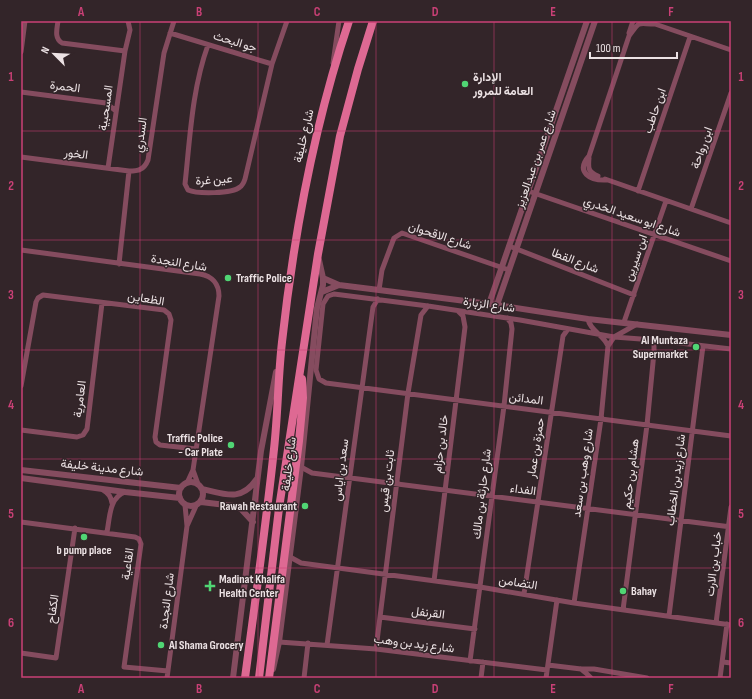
<svg xmlns="http://www.w3.org/2000/svg" width="752" height="699" font-family="'Sofia Sans Condensed',Vazirmatn,sans-serif">
  <rect width="100%" height="100%" fill="#332529"/>
  <g fill="none" stroke-linecap="round" stroke-linejoin="round">
    <!-- minor -->
    <path stroke="#854c5f" stroke-width="5" d="M58,21C57,29 54,38 62,43L125,51
      M170,33L272,64
      M629,33L633,21
      M208,45C192,89 190,138 185,184L188,190C197,194 232,194 240,187C243,185 244,182 245,179L272,64L287,21
      M21,52L25,21
      M333,63L339,21
      M21,92L106,103L116,111
      M21,157L129,171C138,171 144,170 148,160L164,53L174,21
      M589,158C588,168 588,172 598,176
      M108,168L125,51L130,30L128,21
      M605,179L731,223
      M607,180C590,181 575,172 589,156L629,36C641,20 636,24 655,24L731,50
      M528,191L731,261
      M638,191L690,37
      M691,209L731,93
      M509,246L634,295
      M21,250L200,274C212,276 219,284 219,296L193,470L187,483
      M119,264L129,171
      M379,290L382,270L394,238L402,233L509,270
      M588,319C590,331 603,334 608,346
      M624,322L666,201
      M731,349L654,340L614,337L520,320L428,306L334,294L328,296L323,304L316,370L319,379L326,383L731,436
      M21,386L36,302L38,298L43,295L164,310L169,314L171,320L155,437L156,442L160,445L196,449
      M21,430L77,437L83,435L87,429L102,303
      M301,467L312,473L731,527
      M193,470L198,484
      M103,490C109,493 111,497 112,503
      M185,505L187,526
      M21,522L135,537L139,539L141,544L124,667L168,671
      M107,532C110,517 109,498 125,492
      M290,557L301,563L480,587L574,603L731,625
      M434,581L465,327L463,316L458,311
      M524,594L563,336L568,329
      M574,603L601,419L608,346L614,337L637,324
      M623,610L647,425L654,352V340
      M669,616L703,346
      M380,617L475,629
      M716,623L731,507
      M279,642L376,649L547,670
      M327,645L373,307L378,299
      M376,649L408,393L421,315L428,306
      M21,653L56,658L75,528
      M470,661L504,406L512,329L511,323L507,318
      M723,662L731,663
      M548,665L581,669H594L647,678
      M581,669L586,673L591,678
      M167,678L187,526L196,506
      M304,678L308,643
      M481,678L483,662
      M546,678L557,600
      M720,678L727,624"/>
    <!-- tertiary -->
    <path stroke="#854c5f" stroke-width="6" d="M323,278L339,285L379,290L497,305L588,319L731,335
      M322,292L339,285
      M489,304L587,21
      M497,305L595,21
      M21,470L181,488
      M21,478L125,492L180,498
      M179 494a12 12 0 1 1 24 0a12 12 0 1 1-24 0Z
      M202,489C225,494 241,502 256,480
      M201,502L234,506L241,509L253,522
      M273,669L279,642L301,467L317,308L323,285V278L319,260
      M233,678L261,451L276,372"/>
    <!-- primary -->
    <path stroke="#de6993" stroke-width="8" d="M245,678C255,602 266,525 274,449C278,413 278,377 282,342C294,233 314,125 349,21
      M259,678L279,508L318,254L340,136L358,69L373,21
      M269,678L299,441L303,398L302,379"/>
  </g>
  <!-- grid -->
  <path fill="none" stroke="#ca4076" stroke-width="1" stroke-opacity="0.55" d="M140,21V678M258,21V678M376,21V678M494,21V678M612,21V678M21,131H731M21,240H731M21,350H731M21,459H731M21,568H731"/>
  <!-- markers -->
  <g fill="#50d674" stroke="#332529" stroke-width="1.5">
    <circle cx="465" cy="84" r="4"/>
    <circle cx="228" cy="278" r="4"/>
    <circle cx="696" cy="347" r="4"/>
    <circle cx="231" cy="445" r="4"/>
    <circle cx="305" cy="506" r="4"/>
    <circle cx="84" cy="537" r="4"/>
    <path d="M208 580h4v4h4v4h-4v4h-4v-4h-4v-4h4z"/>
    <circle cx="623" cy="591" r="4"/>
    <circle cx="161" cy="645" r="4"/>
  </g>
  <g text-anchor="middle" dominant-baseline="central" stroke-width="3" stroke-linejoin="round" paint-order="stroke">
    <!-- street labels -->
    <g font-size="12" fill="#ece2e4" stroke="#332529">
      <text transform="translate(235 42) rotate(17)">جو البحث</text>
      <text transform="translate(65 87) rotate(7)">الحمرة</text>
      <text transform="translate(106 108) rotate(-82)">المسحبية</text>
      <text transform="translate(655 111) rotate(-71)">ابن حاطب</text>
      <text transform="translate(141 135) rotate(-82)">السدري</text>
      <text transform="translate(304 136) rotate(-77)">شارع خليفة</text>
      <text transform="translate(702 148) rotate(-71)">ابن رواحة</text>
      <text transform="translate(76 154) rotate(7)">الخور</text>
      <text transform="translate(536 159) rotate(-71)">شارع عمر بن عبدالعزيز</text>
      <text transform="translate(214 180) rotate(-4)">عين غرة</text>
      <text transform="translate(632 217) rotate(19)">شارع ابو سعيد الخدري</text>
      <text transform="translate(440 236) rotate(18)">شارع الاقحوان</text>
      <text transform="translate(636 258) rotate(-71)">ابن سيرين</text>
      <text transform="translate(575 261) rotate(21)">شارع القطا</text>
      <text transform="translate(179 263) rotate(9)">شارع النجدة</text>
      <text transform="translate(146 299) rotate(9)">الظعاين</text>
      <text transform="translate(489 305) rotate(8)">شارع الزبارة</text>
      <text transform="translate(80 399) rotate(-83)">العامرية</text>
      <text transform="translate(526 399) rotate(7)">المدائن</text>
      <text transform="translate(441 444) rotate(-83)">خالد بن حزام</text>
      <text transform="translate(536 448) rotate(-81)">حمزة بن عمار</text>
      <text transform="translate(289 464) rotate(-83)">شارع خليفة</text>
      <text transform="translate(102 468) rotate(6)">شارع مدينة خليفة</text>
      <text transform="translate(341 470) rotate(-83)">سعد بن اياس</text>
      <text transform="translate(583 473) rotate(-82)">شارع وهب بن سعد</text>
      <text transform="translate(631 474) rotate(-83)">هشام بن حكيم</text>
      <text transform="translate(676 480) rotate(-83)">شارع زيد بن الخطاب</text>
      <text transform="translate(387 481) rotate(-83)">ثابت بن قيس</text>
      <text transform="translate(523 490) rotate(7)">الفداء</text>
      <text transform="translate(482 494) rotate(-83)">شارع حارثة بن مالك</text>
      <text transform="translate(128 564) rotate(-82)">القاعية</text>
      <text transform="translate(714 564) rotate(-83)">خباب بن الارت</text>
      <text transform="translate(518 583) rotate(9)">التضامن</text>
      <text transform="translate(167 601) rotate(-83)">شارع النجدة</text>
      <text transform="translate(53 609) rotate(-82)">الكفاح</text>
      <text transform="translate(428 613) rotate(7)">القرنفل</text>
      <text transform="translate(414 644) rotate(7)">شارع زيد بن وهب</text>
    </g>
    <!-- poi labels -->
    <g font-size="12" font-weight="bold" fill="#ece2e4" stroke="#332529" text-anchor="start">
      <text x="473" y="77">الإدارة<tspan x="473" dy="14">العامة للمرور</tspan></text>
      <text x="236" y="278">Traffic Police</text>
      <text x="688" y="340" text-anchor="end">Al Muntaza<tspan x="688" dy="14">Supermarket</tspan></text>
      <text x="223" y="438" text-anchor="end">Traffic Police<tspan x="223" dy="14">- Car Plate</tspan></text>
      <text x="297" y="506" text-anchor="end">Rawah Restaurant</text>
      <text x="84" y="550" text-anchor="middle">b pump place</text>
      <text x="219" y="579">Madinat Khalifa<tspan x="219" dy="14">Health Center</tspan></text>
      <text x="631" y="591">Bahay</text>
      <text x="169" y="645">Al Shama Grocery</text>
    </g>
  </g>
  <!-- border -->
  <rect width="752" height="699" fill="none" stroke="#332529" stroke-width="44"/>
  <!-- north arrow -->
  <g transform="translate(54 54) rotate(294)" stroke="#332529" stroke-width="3" paint-order="stroke">
  <path d="M0-3L7 15L0 10L-7 15Z" fill="#ece2e4"/>
  <text y="-6" font-size="11" font-weight="bold" text-anchor="middle" fill="#ece2e4">N</text>
  </g>
  <!-- scale -->
  <path d="M590 52v6h87v-6" fill="none" stroke="#ece2e4" stroke-width="2"/>
  <text x="596" y="52" font-size="12" fill="#ece2e4" stroke="#332529" stroke-width="3" paint-order="stroke">100 m</text>
  <rect x="22" y="22" width="708" height="655" fill="none" stroke="#ca4076" stroke-width="1.5"/>
  <g font-size="13" text-anchor="middle" font-weight="bold" fill="#ca4076">
    <text x="81" y="16">A</text>
    <text x="199" y="16">B</text>
    <text x="317" y="16">C</text>
    <text x="435" y="16">D</text>
    <text x="553" y="16">E</text>
    <text x="671" y="16">F</text>
    <text x="11" y="81">1</text>
    <text x="741" y="81">1</text>
    <text x="11" y="190">2</text>
    <text x="741" y="190">2</text>
    <text x="11" y="299">3</text>
    <text x="741" y="299">3</text>
    <text x="11" y="409">4</text>
    <text x="741" y="409">4</text>
    <text x="11" y="518">5</text>
    <text x="741" y="518">5</text>
    <text x="11" y="627">6</text>
    <text x="741" y="627">6</text>
    <text x="81" y="693">A</text>
    <text x="199" y="693">B</text>
    <text x="317" y="693">C</text>
    <text x="435" y="693">D</text>
    <text x="553" y="693">E</text>
    <text x="671" y="693">F</text>
  </g>
</svg>
